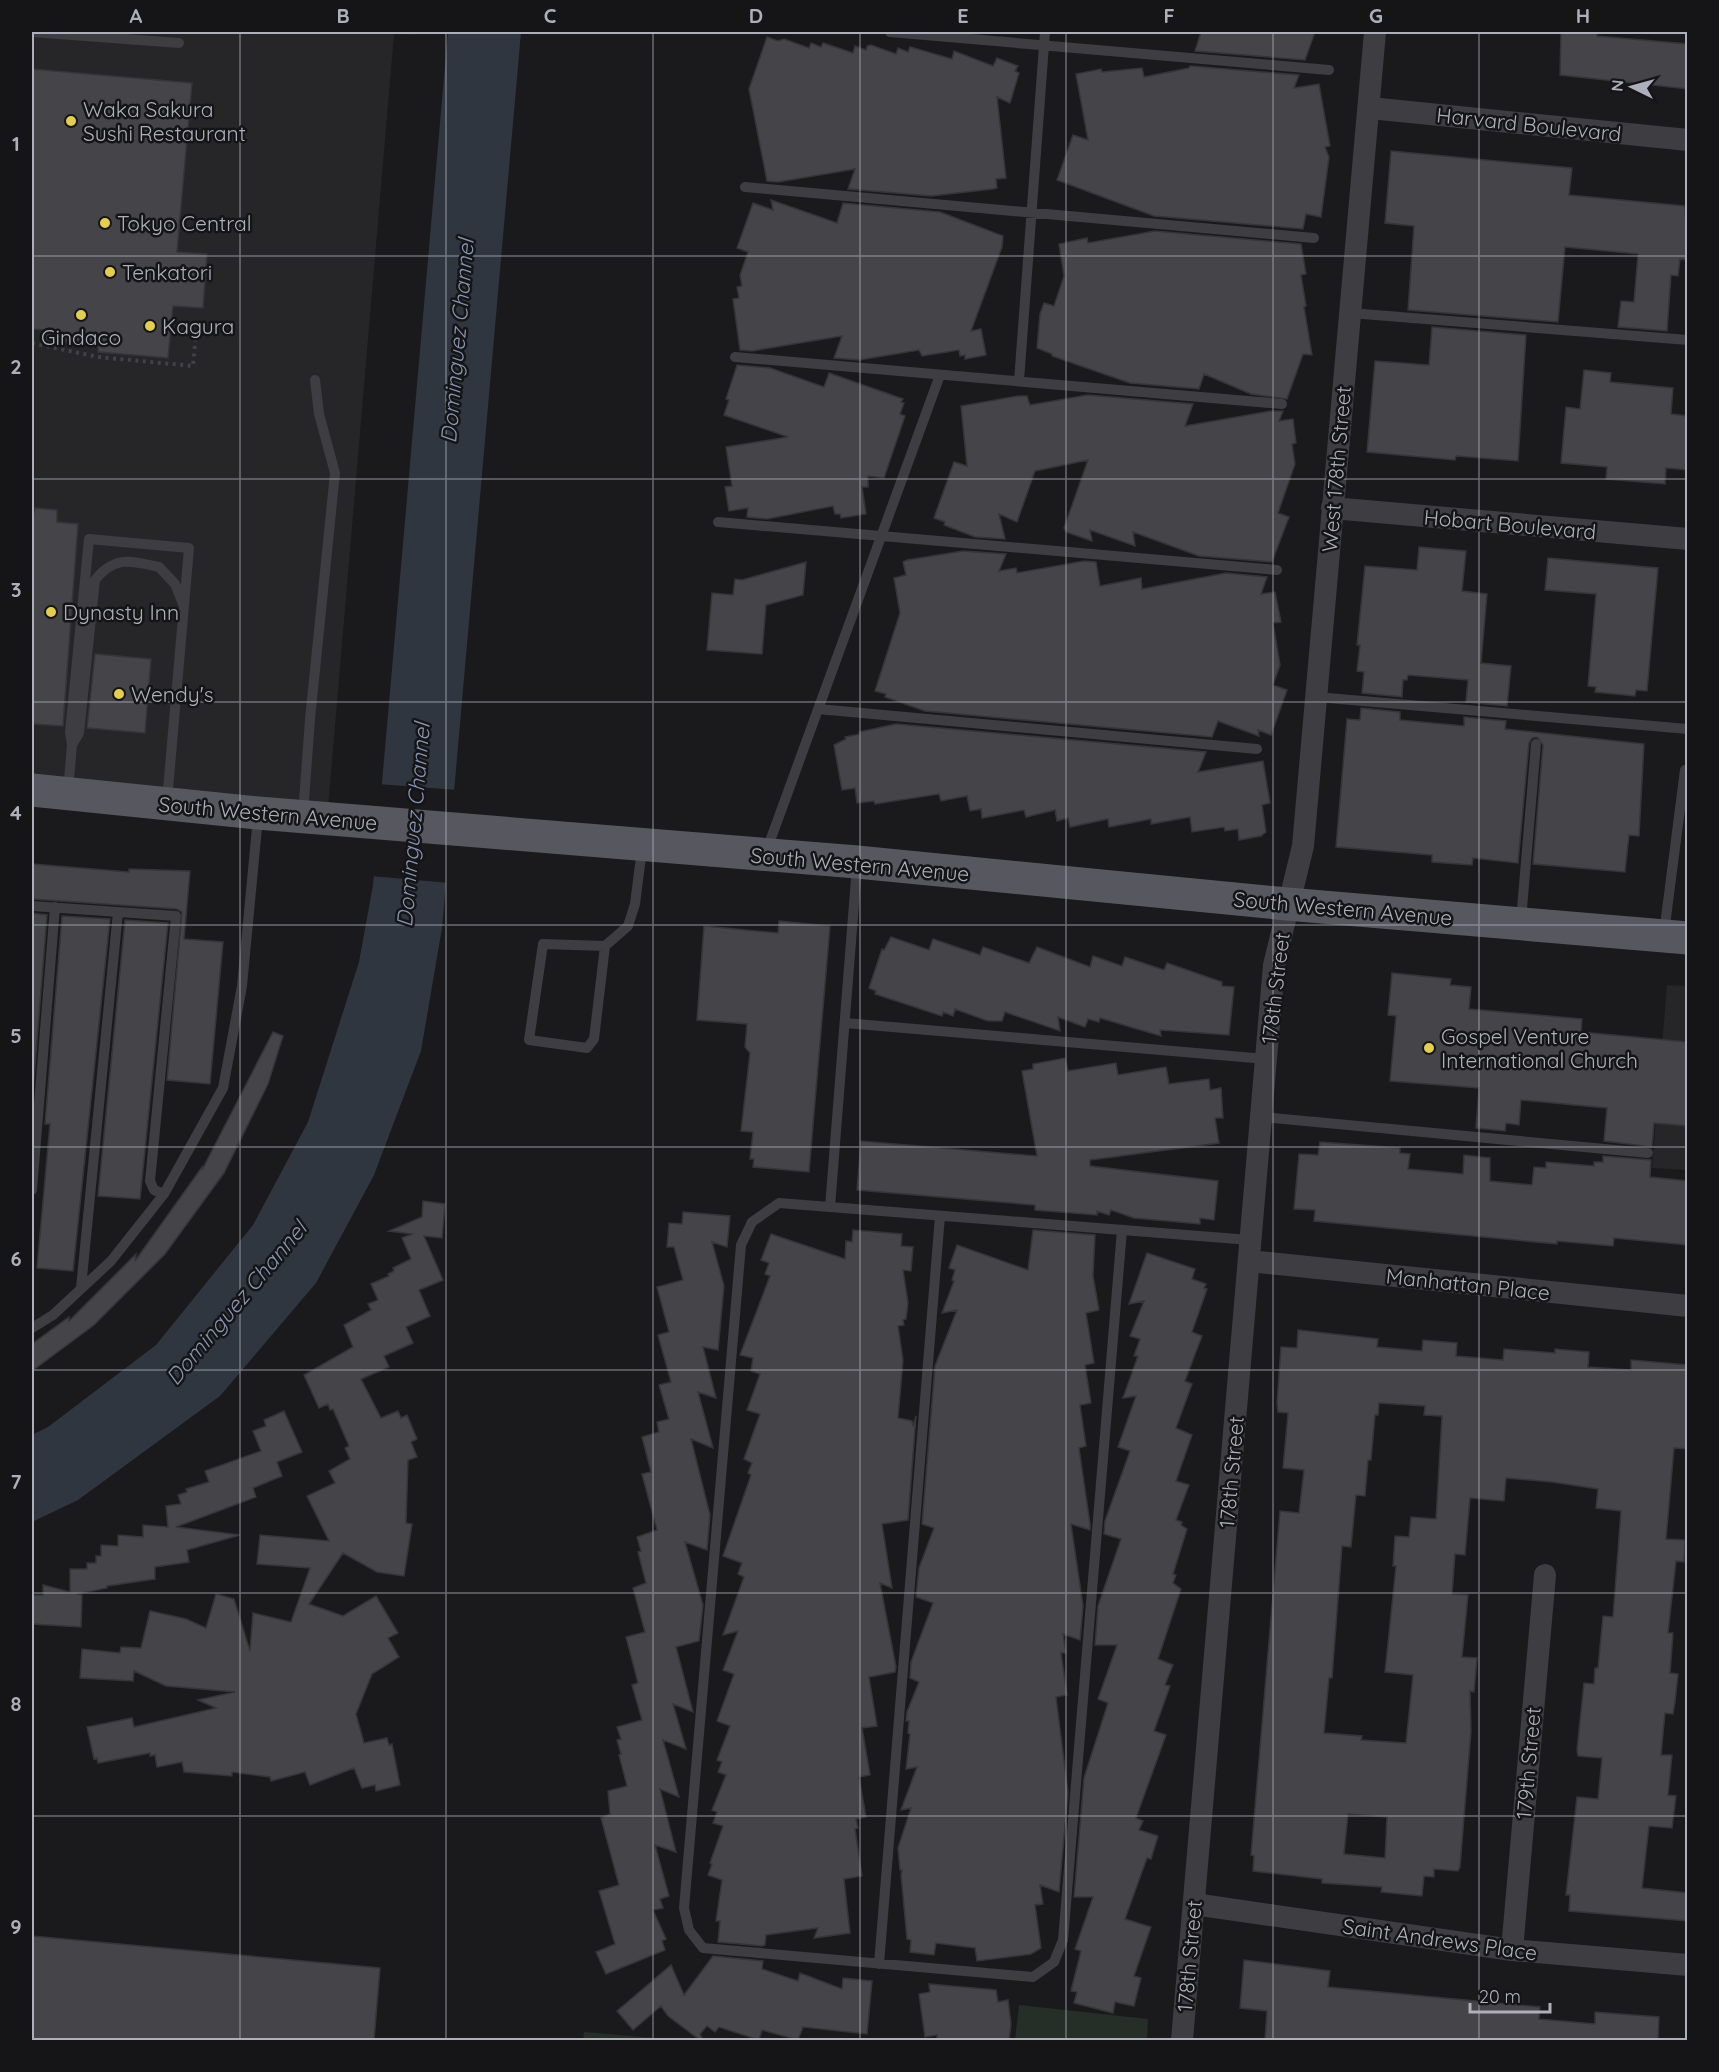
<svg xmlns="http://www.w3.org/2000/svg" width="1719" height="2072" font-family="Quicksand,sans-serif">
  <rect width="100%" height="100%" fill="#1a1a1c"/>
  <!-- built -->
  <path fill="#262629" d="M32,32H415V35L394,34L328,808L32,781Z
    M1667,985L1687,986V1170L1652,1168Z"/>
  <!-- green -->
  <path fill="#262e28" d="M1019,2005L1148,2019L1147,2040H1015Z
    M584,2032L679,2040H583Z"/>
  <!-- water -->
  <path fill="#30363f" d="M448,32H521L442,928L421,1051L374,1175L316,1283L220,1396L78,1500L32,1522V1435L48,1427L156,1345L253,1225L308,1122L359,962L373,885Z"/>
  <!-- pier -->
  <path fill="#1a1a1c" d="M378,784L457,790L449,883L371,876Z"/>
  <!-- building -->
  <path fill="#444449" stroke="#353437" stroke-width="1.5" fill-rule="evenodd" d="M1201,32H1315L1305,60L1195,51Z
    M1561,32H1597V36L1688,44V89L1560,75Z
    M767,37L778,41L784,39L809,48L811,43L821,47L823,43L853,53L855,46L866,50L867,46L871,45L896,54L898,48L908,52L910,47L952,59L954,51L993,66L997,58L1018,66L1015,71L1019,73L1010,103L997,97L1006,178L996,179L997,188L993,189L931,196L848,189L855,169L778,182L767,181L749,89Z
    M1190,66L1299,75L1294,88L1319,84L1330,146L1325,147L1329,157L1321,217L1306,214L1303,229L1154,216L1057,180L1073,135L1088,140L1076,74L1101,69L1102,72L1142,68L1144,77L1189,68Z
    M32,69L192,83L177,252L207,254L203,308L173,306L168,358L98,352V346L42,341L43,330L33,329Z
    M1391,151L1572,168L1569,195L1685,206L1688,260L1680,259L1678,276L1671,275L1667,331L1618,327L1621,301L1634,302L1638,254L1565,247L1558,322L1408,310L1414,226L1385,223Z
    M771,200L837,223L843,203L940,212L1003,236L1002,247L971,331L981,329L986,355L965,359V355L960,356L959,350L922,356L919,350L859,360L834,358L842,336L752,351L740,350L733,299L739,298L737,287L742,286L740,275L748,252L737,248L753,203L773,210Z
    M1155,231L1301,244L1306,274L1301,275L1306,306L1304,307L1312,355L1303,354L1287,399L1251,394L1204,374L1199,389L1130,383L1052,356V354L1037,348L1040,314L1044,303L1054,306L1064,276L1059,244L1087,238L1088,243Z
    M1432,327L1526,335L1518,461L1456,456L1455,460L1367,452L1375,361L1429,365Z
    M737,365L770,368L824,387L829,373L903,399L901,402L904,403L900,414L905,416L884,478L868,476V487H862L866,514L841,518L840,514H835L833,506L767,519L747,517L748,508L729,511L725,487L732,486L726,447L788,437L724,415L729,400L726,399Z
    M1584,370L1611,373L1610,382L1673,388L1671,414L1688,416V470L1666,468L1665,484L1606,479L1607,467L1561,463L1566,407L1580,409Z
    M1088,395L1193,404L1185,426L1271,411H1283L1279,421L1293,419L1296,443L1292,444L1295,464L1278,513L1289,517L1272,562L1199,556L1133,532L1135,546L1090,530L1092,541L1066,532L1064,528L1088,460L1035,471L1017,522L999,514L1005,539L975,537L944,525L945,522L934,518L954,462L967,466L961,406L1018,396H1027L1030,405Z
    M35,508L57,510V522L78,524L63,726L32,724V519Z
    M1419,547L1466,551L1462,591L1487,594L1481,663L1511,666L1507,706L1466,702L1468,680L1408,675L1407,680H1403L1402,697L1362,693L1364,672L1357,671L1360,645H1357L1365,566L1417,570Z
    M963,551L1006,554L999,571L1016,568L1017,573L1084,561L1096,562L1100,586L1141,578L1142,589L1226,573L1267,577L1261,594L1275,592L1281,622L1273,623L1280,665L1273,685L1287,690L1271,735L1258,730L1259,736L1218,721L1212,737L925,711L885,697L886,694L875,691L900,613L894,578L906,575L903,562L907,560Z
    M1548,558L1658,568L1647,691L1636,690L1635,696L1595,692L1596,687L1588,686L1596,594L1545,590Z
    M806,562L803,595L766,605L762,654L707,650L712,593L733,595L735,579L742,580Z
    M95,654L151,659L145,733L87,728Z
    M1361,708L1400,712V720L1464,726V717L1506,721L1505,729L1644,744L1639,836L1629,835L1625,872L1533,864L1543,745L1537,737L1532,738L1529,743L1518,863L1473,858L1472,865L1432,862V855L1336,847L1347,719L1360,720Z
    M896,724L1206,752L1198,772L1263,761L1270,803L1262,805L1266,832L1261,836L1239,840L1238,829L1225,831L1224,827L1192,832L1190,817L1151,824V819L1109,827L1108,819L1070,827L1068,818L1057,821L1055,810L1026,817L1024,810L982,818L981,809L970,811L967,796L941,801L939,794L875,804L874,801L857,803L855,788L842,790L834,745L846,739L845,737L860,734L859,732Z
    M32,864L129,872V869L190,871L184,939L223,942L210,1084L167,1080L182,912L177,909L32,899Z
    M32,913L47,915L32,1104Z
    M62,916L110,919L73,1271L37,1268L50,1124H45Z
    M125,920L168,923L140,1199L98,1196Z
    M779,921L830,926L809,1172L753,1167L754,1159H750L753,1132L741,1131L750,1053L745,1047L747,1024L697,1020L704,926L778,933Z
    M891,937L929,950L933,939L980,955L983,947L1029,963L1037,947L1090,967L1093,956L1122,966L1125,957L1164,970L1167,963L1222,982V986L1234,987L1229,1035L1160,1030L1161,1036L1100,1018L1099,1022L1088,1019L1085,1027L1058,1017L1060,1031L1005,1012L1002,1021H988L955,1009L953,1016L943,1012L942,1016L875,994L876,991L869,988L882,949L884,950Z
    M1392,973L1451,979L1450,985L1471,987L1469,1009L1582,1019L1581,1032L1688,1042V1126L1654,1123L1652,1147L1604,1141L1607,1108L1521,1100L1519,1125L1506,1123L1505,1131L1476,1128L1479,1088L1390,1081L1396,1016L1388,1015Z
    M273,1032L283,1036L268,1084L224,1173L165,1254L94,1325L32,1371V1344L69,1317V1321L136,1254L135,1261L202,1167V1170Z
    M1065,1058L1068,1071L1116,1063L1118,1075L1166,1067L1169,1084L1209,1079L1210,1090L1221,1088L1223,1118H1215L1219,1143L1090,1160V1166L1218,1181L1214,1220L1200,1218V1224L1134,1218L1111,1210L1109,1215L1097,1211V1215L1035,1210V1205L857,1190L861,1141L1037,1156L1022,1071L1033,1069V1064Z
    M1320,1142L1400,1148V1153L1410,1154L1408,1169L1463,1174L1464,1155L1490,1158V1181L1532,1185L1534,1167L1546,1168V1162L1594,1166V1162H1603V1156L1651,1160L1650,1177L1688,1181V1245L1614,1238L1613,1246L1557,1241V1244L1314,1221L1315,1210L1294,1209L1299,1154L1318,1155Z
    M423,1201L445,1204L442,1238L424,1236L443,1280L419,1290L430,1316L406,1327L413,1343L384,1356L389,1367L361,1379L381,1418L398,1411L401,1418L407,1415L417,1439L411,1442L417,1457L408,1460L406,1523L412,1524L404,1576L377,1572L343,1553L309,1604L343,1616L376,1596L398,1633L388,1638L399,1657L372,1674L356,1714L364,1743L387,1738L389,1745L392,1744L400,1785L376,1791L375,1785L362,1788L354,1768L310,1785L305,1772L271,1781L270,1777L232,1772V1776L184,1772L182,1762L157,1767L155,1755L150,1756V1753L98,1763L97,1758L94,1759L87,1727L132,1718L134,1727L216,1708L198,1700L235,1692L166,1686L134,1671L133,1681L80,1678L82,1649L120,1653L121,1647L141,1648L150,1611L186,1619L206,1628L216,1594L234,1599L250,1651L253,1613L291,1622L310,1568L257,1564L260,1535L329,1541L307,1496L335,1483L329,1471L350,1459L345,1448L349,1446L333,1409L330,1410L328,1404L319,1408L304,1375L353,1347L344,1325L371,1310L368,1304L378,1300L371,1284L389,1276L388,1274L394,1271L393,1268L411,1259L402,1238L412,1234L389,1231L422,1217Z
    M683,1212L730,1216L727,1247L712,1242L724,1286L718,1350L703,1347L716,1398L698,1392L713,1448L691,1439L710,1515L707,1550L685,1542L703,1605L699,1641L676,1647L693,1712L673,1704L686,1749L663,1740L679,1797L660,1789L676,1852L655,1845L669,1896L660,1899L663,1908L653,1910L666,1939L662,1941L665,1950L606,1974L596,1952L615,1944L599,1891L619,1885L601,1818L610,1814L608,1791L627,1786L619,1755L621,1754L617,1740L621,1739L617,1727L642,1720L632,1685L638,1683L626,1637L645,1632L633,1588L646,1583L638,1552L641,1551L637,1537L657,1530L642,1474L651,1472L642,1437L659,1432L657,1422L669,1419L659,1385L671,1382L658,1335L669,1332L657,1287L683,1280L674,1247H667L669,1223L682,1224Z
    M853,1230L902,1234L901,1246L913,1247L911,1271L903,1270L908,1303L906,1319L903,1320L904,1325L898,1326L903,1360L898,1418L912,1421L913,1426L916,1416L908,1520L882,1524L892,1588L880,1583L896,1667L895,1672L869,1677L877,1726L862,1728L870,1775L859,1777L866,1817L856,1819L858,1828L855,1829L862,1876L844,1879L850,1933L814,1938L818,1928L766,1935L765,1945L762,1946L718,1942L720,1921H716L722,1880L708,1875L712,1864L710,1863L723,1826L713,1823L717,1812L712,1810L726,1775L718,1772L722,1762L717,1760L730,1726L717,1721L734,1674L723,1670L738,1631L723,1635L744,1577L738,1574L742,1563L723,1556L751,1475L748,1473L752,1463L744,1459L760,1414L747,1410L760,1374L751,1371L753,1358L740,1355L770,1276L765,1274L769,1263L761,1260L771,1234L845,1259L846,1241L852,1242Z
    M1033,1230L1095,1235L1093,1276L1099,1310L1086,1313L1094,1363L1085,1365L1091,1403L1080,1405L1086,1446L1079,1448L1090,1524V1530L1071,1524L1083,1606L1080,1640L1063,1634L1066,1653H1061L1067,1695L1056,1697L1068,1793L1059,1892L1040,1885L1043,1904L1035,1905L1041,1948L1031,1954L977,1961L975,1948L936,1943L934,1955L910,1952L911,1940L907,1939L901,1875L902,1870H900L898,1848L911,1808L901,1810L917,1767L906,1769L910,1734L908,1733L909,1721H906L907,1712L919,1682L910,1678L911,1662L933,1603L916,1597L919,1568L934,1528L922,1524L935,1366L957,1310L942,1313L954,1281L952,1280L955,1270L949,1268L957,1245L1028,1270Z
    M1147,1253L1195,1269L1192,1279L1206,1284L1204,1288L1207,1289L1192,1332L1202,1336L1185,1381L1192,1384L1176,1428L1192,1435L1176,1481L1189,1485L1176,1520L1182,1522L1181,1525L1187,1529L1173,1574L1176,1575L1173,1583L1181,1589L1158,1659L1173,1665L1165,1685L1170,1686L1154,1731L1166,1735L1136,1818L1143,1821L1139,1830L1158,1836L1151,1859L1147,1858L1125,1919L1151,1927L1134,1976L1141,1978L1134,2006L1115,2002L1113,2013L1074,2003L1077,1992L1071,1991L1081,1951L1075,1949L1093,1897H1074L1084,1778L1108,1703L1098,1699L1117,1645H1095L1098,1606L1121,1539L1104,1534L1105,1521L1130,1451L1118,1447L1136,1396L1123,1398L1138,1356H1134L1140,1339L1130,1336L1144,1301L1129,1304Z
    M1298,1330L1378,1339L1377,1347L1422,1351L1423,1340L1457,1343L1456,1356L1503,1360L1504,1349L1555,1353V1349L1589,1352L1588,1367L1631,1370V1360L1688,1365V1449L1674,1448L1666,1539L1685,1540L1684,1562L1676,1561L1668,1633H1673L1670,1673L1678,1674L1675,1702L1673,1714L1665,1713L1661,1755H1672L1668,1795L1676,1796L1672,1828L1649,1826L1642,1888L1688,1893V1921L1569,1911L1570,1895H1566L1577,1797L1598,1799L1602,1758L1578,1756L1577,1750L1584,1683L1594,1684L1595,1668H1598L1603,1616L1613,1617L1621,1511L1596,1508L1598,1489L1552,1482L1506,1478L1504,1501L1470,1498L1465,1555L1455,1554L1452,1594L1468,1595L1462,1657L1477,1658L1474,1692L1470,1691L1471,1731L1460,1867L1458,1871L1434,1869V1877L1424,1876L1422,1896L1381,1892L1382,1887L1322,1883V1879L1253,1871L1254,1856L1251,1855L1280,1511L1299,1513L1304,1470L1283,1468L1288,1413L1278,1412L1277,1403L1281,1347L1297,1348ZM1379,1403L1425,1406L1424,1415L1442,1416L1436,1519L1411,1517L1409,1537L1395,1536L1393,1566H1396L1385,1672L1413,1675L1406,1743L1361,1740L1362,1736L1324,1733L1329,1678H1332L1342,1546L1351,1547L1356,1495L1365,1496L1368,1460H1371L1375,1415H1378ZM1348,1814L1387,1817L1385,1858L1344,1854Z
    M284,1411L302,1452L277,1462L282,1476L253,1488L256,1497L176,1527L240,1535L187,1550L189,1562L155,1567V1579L107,1586V1588L77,1594L82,1595L81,1627L32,1624L33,1595H43V1585L70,1592V1569H87V1563H96V1556H101V1545L118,1546V1535L143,1537V1525L168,1527L166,1506L181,1504L178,1495L187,1492L186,1489L209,1482L205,1471L261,1451L253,1431L266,1426L264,1420Z
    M32,1936L380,1968L374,2040H32Z
    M713,1956L763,1961L762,1969L798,1981L800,1973L842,1989L843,1978L872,1981L867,2034L803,2027L798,2040L762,2030L759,2040L719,2027L715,2032L707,2026L700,2034L703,2040H700L668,2016L661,2006L633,2030L617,2011L671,1965L684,1995Z
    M1244,1960L1330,1971L1328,1987L1540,2007L1539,2019L1595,2024V2012L1659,2017L1658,2040H1265L1267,2011L1240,2008Z
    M929,1984L996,1990L998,2002L1008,2000L1011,2024L1009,2040H937V2035L925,2037L919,1994L930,1992Z"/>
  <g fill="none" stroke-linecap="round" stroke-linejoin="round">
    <!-- path -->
    <path stroke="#414247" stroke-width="4" stroke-dasharray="3 4.5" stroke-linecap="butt" d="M32,343L98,357L193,366L196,333L170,331"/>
    <!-- lane -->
    <path stroke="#3d3d42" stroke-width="10" d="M32,32L179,43
      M890,32L1329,70
      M745,187L1314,238
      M1350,313L1688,340
      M735,357L1282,404
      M1019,381L1045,32
      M718,522L1277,570
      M1316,697L1688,729
      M818,709L1257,749
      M72,745L79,733L95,580C115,555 131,561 159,567L175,584L183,604
      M68,791L72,745L70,732L89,539L189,548L167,801
      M303,814L310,719L335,473L319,414L315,380
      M766,852L940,375
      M32,906L176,916L150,1181L154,1190L164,1194
      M1521,920L1536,744
      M1664,933L1685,770
      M605,946L594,1039L587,1048L529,1040L543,944L605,946L628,926L635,904L642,849
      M845,1023L1266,1059
      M1262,1117L1648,1153
      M32,1190L55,907
      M830,1207L857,866
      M1122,1230L1063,1940L1054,1962L1033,1977L703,1948L689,1930L684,1908L741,1245L752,1222L779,1203L1250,1240
      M81,1288L118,912
      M32,1328L53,1315L111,1261L164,1194L223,1088L242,986L258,817
      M879,1964L940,1216"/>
    <!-- street -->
    <path stroke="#3d3d42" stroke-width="22" d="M1370,108L1688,140
      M1332,508L1688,539
      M1249,1261L1688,1306
      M1194,1904L1512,1950L1688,1965
      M1512,1950L1545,1575
      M1182,2040L1274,965L1303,846L1375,32"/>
    <!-- primary -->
    <path stroke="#57575f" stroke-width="33" d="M32,790L258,813L857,862L1287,904L1688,938"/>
  </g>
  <!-- grid -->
  <path fill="none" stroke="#adafba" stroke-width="1.5" stroke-opacity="0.55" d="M240,32V2040M446,32V2040M653,32V2040M860,32V2040M1066,32V2040M1273,32V2040M1479,32V2040M32,256H1688M32,479H1688M32,702H1688M32,925H1688M32,1147H1688M32,1370H1688M32,1593H1688M32,1816H1688"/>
  <!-- markers -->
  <g fill="#e4cf4a" stroke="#151517" stroke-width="2">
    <circle cx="71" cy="121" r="6"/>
    <circle cx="105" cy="223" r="6"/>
    <circle cx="110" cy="272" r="6"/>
    <circle cx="81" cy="315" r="6"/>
    <circle cx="150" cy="326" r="6"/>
    <circle cx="51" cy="612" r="6"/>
    <circle cx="119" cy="694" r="6"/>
    <circle cx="1429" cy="1048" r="6"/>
  </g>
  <g text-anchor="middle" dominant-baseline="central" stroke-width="5" stroke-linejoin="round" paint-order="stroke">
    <!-- poi labels -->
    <g font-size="21" fill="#adafba" stroke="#151517" text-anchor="start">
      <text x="83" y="109">Waka Sakura<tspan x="83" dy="24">Sushi Restaurant</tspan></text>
      <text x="117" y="223">Tokyo Central</text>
      <text x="122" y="272">Tenkatori</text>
      <text x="162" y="326">Kagura</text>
      <text x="81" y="337" text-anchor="middle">Gindaco</text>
      <text x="63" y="612">Dynasty Inn</text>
      <text x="131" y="694">Wendy's</text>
      <text x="1441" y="1036">Gospel Venture<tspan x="1441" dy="24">International Church</tspan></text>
    </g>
    <!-- street labels -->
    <g font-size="21" fill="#adafba" stroke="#151517">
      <text transform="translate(1529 124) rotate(6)">Harvard Boulevard</text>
      <text transform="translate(1336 469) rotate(-85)">West 178th Street</text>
      <text transform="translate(1510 524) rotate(5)">Hobart Boulevard</text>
      <text transform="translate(268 813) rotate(5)">South Western Avenue</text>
      <text transform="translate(860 864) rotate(5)">South Western Avenue</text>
      <text transform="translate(1343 908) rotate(5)">South Western Avenue</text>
      <text transform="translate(1275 988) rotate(-83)">178th Street</text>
      <text transform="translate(1468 1284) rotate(6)">Manhattan Place</text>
      <text transform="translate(1231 1472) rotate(-85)">178th Street</text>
      <text transform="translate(1528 1763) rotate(-85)">179th Street</text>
      <text transform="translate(1440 1939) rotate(8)">Saint Andrews Place</text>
      <text transform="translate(1189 1956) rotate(-85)">178th Street</text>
    </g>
    <!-- water labels -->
    <g font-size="22" font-style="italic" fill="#8895b2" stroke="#151517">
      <text transform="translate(457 341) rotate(-85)">Dominguez Channel</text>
      <text transform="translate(413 825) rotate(-85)">Dominguez Channel</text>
      <text transform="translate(236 1303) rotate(-50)">Dominguez Channel</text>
    </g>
  </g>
  <!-- border -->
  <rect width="1719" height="2072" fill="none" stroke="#151517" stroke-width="66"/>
  <!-- north arrow -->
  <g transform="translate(1632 87) rotate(275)" stroke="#151517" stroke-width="4.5" paint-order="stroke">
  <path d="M0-4.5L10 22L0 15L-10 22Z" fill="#adafba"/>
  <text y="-9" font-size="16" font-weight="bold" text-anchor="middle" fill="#adafba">N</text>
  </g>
  <!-- scale -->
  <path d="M1470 2003v9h80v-9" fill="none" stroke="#adafba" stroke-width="3"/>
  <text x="1479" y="2003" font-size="18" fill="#adafba" stroke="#151517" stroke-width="4.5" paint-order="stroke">20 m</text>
  <rect x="33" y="33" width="1653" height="2006" fill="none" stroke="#adafba" stroke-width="2"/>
  <g font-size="20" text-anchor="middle" font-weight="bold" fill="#adafba">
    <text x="136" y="23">A</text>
    <text x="343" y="23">B</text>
    <text x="550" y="23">C</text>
    <text x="756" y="23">D</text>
    <text x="963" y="23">E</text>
    <text x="1169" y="23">F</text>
    <text x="1376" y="23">G</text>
    <text x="1583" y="23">H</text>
    <text x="16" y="151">1</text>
    <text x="16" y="374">2</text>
    <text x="16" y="597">3</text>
    <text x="16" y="820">4</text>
    <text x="16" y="1043">5</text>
    <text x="16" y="1266">6</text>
    <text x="16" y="1489">7</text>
    <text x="16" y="1711">8</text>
    <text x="16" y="1934">9</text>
  </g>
</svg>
